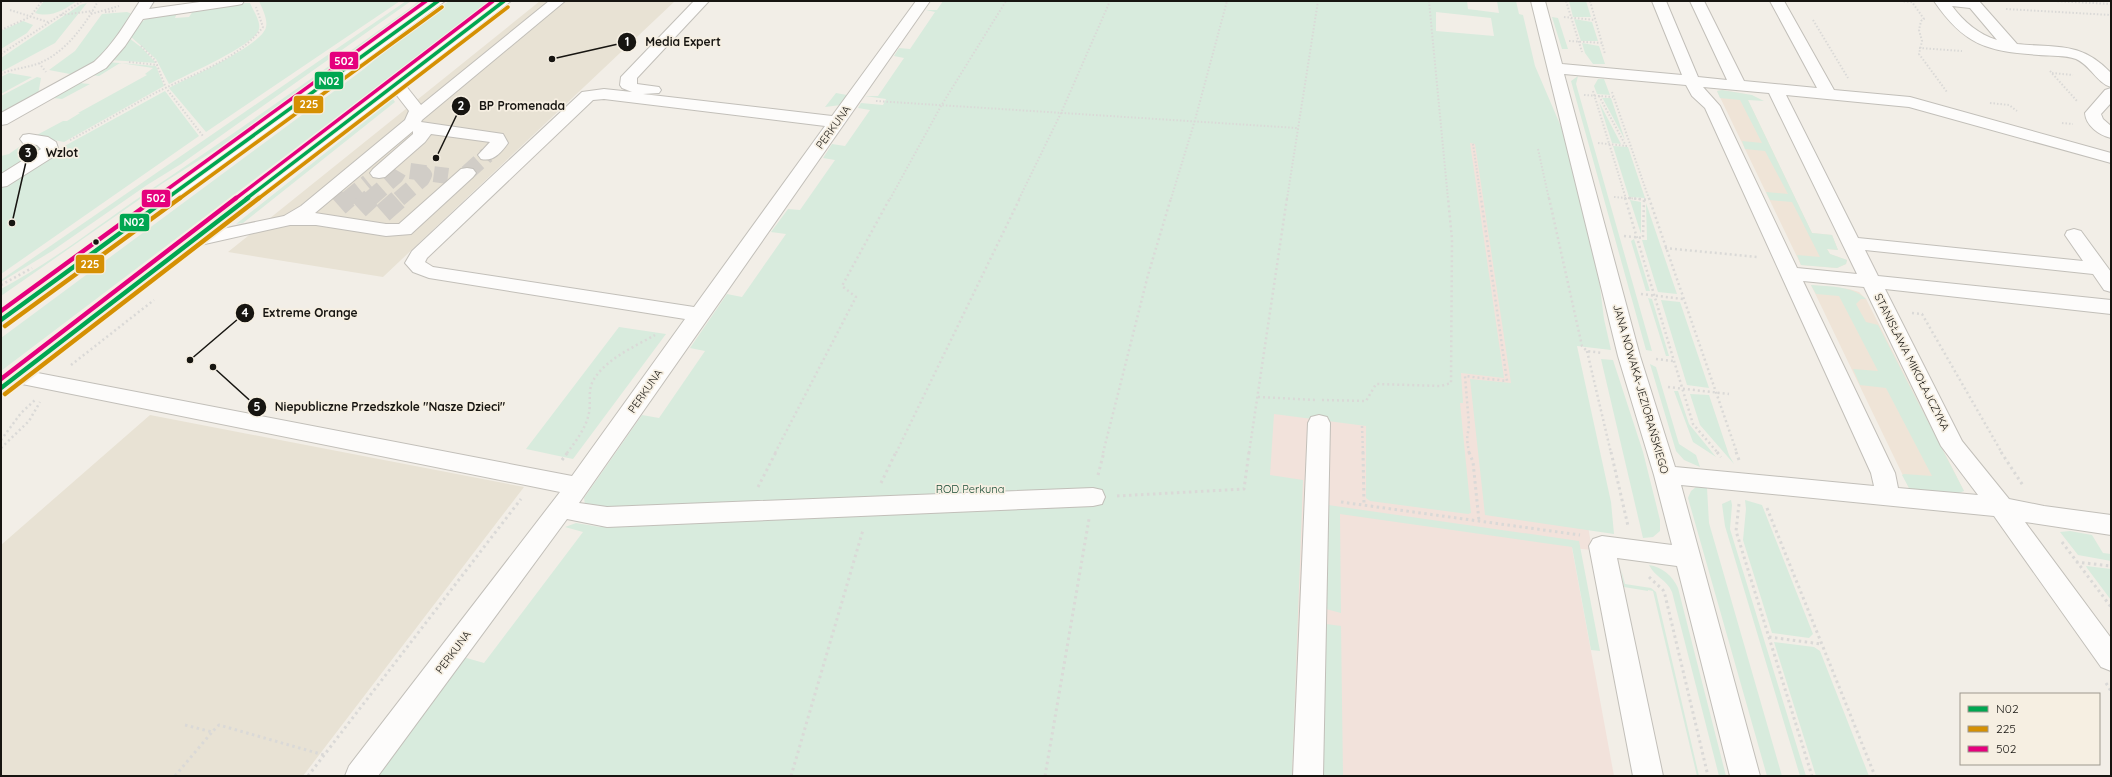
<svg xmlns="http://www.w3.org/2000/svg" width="2112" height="777" font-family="Quicksand,sans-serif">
  <rect width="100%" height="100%" fill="#f2eee7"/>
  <!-- built -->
  <path fill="#e8e2d4" d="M540,1H675L383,277L228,252Z
    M150,415L524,487L303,776H1V545Z"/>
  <!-- industrial -->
  <path fill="#efe4d7" d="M1722,90L1745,94L1812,233L1832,235L1838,250L1827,249L1830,254L1847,260L1846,264L1837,268L1801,265L1717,91Z
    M1811,285L1849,289L1859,292L1866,299L1964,491L1909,488Z"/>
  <!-- education -->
  <path fill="#f2e2db" d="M1449,139L1525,147L1592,550L1572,548L1614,776H1282L1263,403Z"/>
  <!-- green -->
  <path fill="#d8ebdd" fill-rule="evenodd" d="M44,1H77C64,10 51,18 35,13Z
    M259,1H400L206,132L169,88C188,78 262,46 266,27C268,19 262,8 259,1Z
    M406,1H411L181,164L147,185L52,251L1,282V280Z
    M418,1H424L220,147L163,183L1,296V289C59,258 110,216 165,180C249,123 331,65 413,6Z
    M449,1H490L1,371V338L364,69L417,24Z
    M943,1H1467L1468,9L1499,13L1497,1H1516L1519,14L1523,15L1535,66L1562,129L1599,279L1604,319L1611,350L1577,346L1611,502L1614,534L1485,515L1470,379L1511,383L1475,144L1470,143L1504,378L1461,373L1463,403H1460L1471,513L1468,514L1370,501L1366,498V426L1274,414L1270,475L1303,480L1292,776H374L463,657L484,663L583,532L565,527L576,523L600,527L607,517L585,505L584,498L642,415L659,418L705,351L690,348L727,294L742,297L786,234L771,232L788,209L800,210L835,160L823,158L832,144L845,146L870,110L858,108L861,103L883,105L886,99L865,96H878L904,58L894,56L899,48L910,49L935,12L926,10H937ZM1436,12L1491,18L1494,36L1436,31Z
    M1569,1H1586L1591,17H1573Z
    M87,3L55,43L1,72V58L80,5Z
    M245,3H250C253,10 261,22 259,29C256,45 185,75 169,84L156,59L130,36C144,14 154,16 177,13L175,18L189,17L193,11Z
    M127,12L132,14L102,58L75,75L49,70L75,51L102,14Z
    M1552,17L1558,18L1568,49H1562Z
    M1574,19L1592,22L1598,41H1581Z
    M23,21L33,25L27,33L1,49V31Z
    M129,38L142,48L156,63L110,60Z
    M1582,43L1599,46L1605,64H1593L1585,53Z
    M107,62L156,66L164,86L64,142L35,136L63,121H67L80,113H78L147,75L145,74L153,68L120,63L99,76L91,75Z
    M9,73L32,77L1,94V77Z
    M1578,76L1576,84L1652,351L1646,350L1571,81Z
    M37,77L41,78L38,95L1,116V96Z
    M1598,79H1604L1610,95L1597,94L1594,86Z
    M79,83L90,84L62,99L53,98Z
    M1722,90L1752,95L1764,101L1748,100L1812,233L1832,235L1838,250L1827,249L1830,254L1847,260L1846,264L1837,268L1801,265L1797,255L1820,257L1792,202L1770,200L1766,192L1788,194L1765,151L1745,149L1742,141L1762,143L1740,100L1720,98L1717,91Z
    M165,91L199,136L1,274V185L50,154Z
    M836,93L847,95L841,105L825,107Z
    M1602,98H1611L1625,140L1603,99Z
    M393,99L395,102L243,223L236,224Z
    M1599,102L1621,144L1612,143Z
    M26,142L37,144L42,149L1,179V156L9,154Z
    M1613,146L1628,147L1645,198L1629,197Z
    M1630,200L1641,202V234Z
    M1646,203L1677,294L1658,292L1642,240H1647Z
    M1634,239L1650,291H1646L1631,241Z
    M1811,285C1830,287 1851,285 1866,299H1861L1856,304L1866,322L1878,325L1964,491C1949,498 1925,494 1909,488L1902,475L1904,474L1932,476L1886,388L1860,385L1853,369L1878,371L1839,296L1816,294Z
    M1648,298L1652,299L1669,356H1666Z
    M1661,300L1680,302L1709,388L1687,385Z
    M619,327L666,334L573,459L526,449Z
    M1601,359L1613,360L1643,452L1660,520V531L1653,537L1643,538Z
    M1650,364L1656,367L1679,444L1696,455L1700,467L1684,460L1676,451Z
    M1674,391H1678L1689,424L1716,457L1693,442Z
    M1690,394L1709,395L1729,455L1734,464L1700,425Z
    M1696,487L1707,488L1709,523L1782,776H1767L1688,498L1691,491Z
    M1731,500L1732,505L1730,529L1806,776H1800L1725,526L1722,504Z
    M1745,500L1762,505L1813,634L1809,638L1772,633L1743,540L1746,509Z
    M1328,505L1579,541L1600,651L1591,650L1572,547L1340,514L1341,613L1326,609Z
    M2070,531L2092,535L2103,553L2111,554V561L2078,555L2060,532Z
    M1649,565C1662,567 1673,576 1678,588L1726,776H1719L1672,592C1667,580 1654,576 1649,565Z
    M2086,566L2111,569V600L2087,568Z
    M1621,569L1625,584L1651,588L1656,592L1699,776H1697L1653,591L1648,590V591L1624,587Z
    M1326,624L1341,626L1343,776H1323Z
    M1774,642L1814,647L1820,651L1869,776H1816Z"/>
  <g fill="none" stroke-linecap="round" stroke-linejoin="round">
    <!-- minor-tunnel-far1 -->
    <path stroke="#d1cdc7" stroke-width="16" stroke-dasharray="16 8" stroke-linecap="butt" d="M410,171L448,176
      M467,173L487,155
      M347,199L368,182
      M370,199L396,176L399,171L398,169
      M399,199L422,179L424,175L421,172"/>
    <!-- minor-tunnel -->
    <path stroke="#d1cdc7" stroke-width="20" stroke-dasharray="20 10" stroke-linecap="butt" d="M339,206L348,198
      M359,209L371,198
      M383,213L400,198"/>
    <!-- minor casing -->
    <g stroke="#c2bfb9" stroke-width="2">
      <path id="minor" d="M140,1H154L149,9L207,1H244L242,4L237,5L143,19L125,46L106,68L7,124L1,125V113L94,62C114,44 126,22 140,1Z
        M549,1H565L422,120L421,122L503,134L508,143C501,153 493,162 481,159L478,155L490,142L431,134L425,142L385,177L379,178L373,177L370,173L373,169L413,134V131L315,213L386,224H399L461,169L467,168L473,169L476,173L473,177L411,234L386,236L316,225H290L196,246L189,244L186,240L189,236L284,216L301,206L405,120L409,111L388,84L390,81H402L421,105Z
        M694,1H709L637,78V84L659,87L661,90L659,93L643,94L832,116L916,1H930L579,503L607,507L1093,488L1102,490L1105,497L1102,504L1093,506L607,527L567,519L378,776H345L349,766L560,492L17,383L9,381L6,376L9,371L17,369L572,476L685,319L429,278L413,272L405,263L412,251L582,92L604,89L632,92L622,88L620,85L621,77ZM604,99L825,126L694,307L433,267L425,262L427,258L593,100Z
        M1531,1H1545L1562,64L1682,75L1652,1H1666L1698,77L1727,80L1690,1H1704L1744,81L1817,88L1770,1H1784L1834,90L1910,97L2111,153V163L1909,107L1786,95L1858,238L2083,261L2065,235L2067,231L2074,229L2081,231L2111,272V292L2104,290L2093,274L1865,250L1878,276L2111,300V314L1885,289L1962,441L2009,499L2044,506L2111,515V535L2025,522L2111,638V671L2101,667L1994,516L1681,485L1760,776H1730L1677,566L1617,558L1663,776H1633L1589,546L1593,539L1602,536L1672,545L1654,475L1618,356ZM1564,74L1686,85L1692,96L1705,108L1871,473L1874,486L1675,467L1640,356ZM1703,87L1769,93L1857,274L1797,268L1720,106ZM1803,281L1864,287L1941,446L1978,495L1898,488L1895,473Z
        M1934,1H1979L2017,44C2056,48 2081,41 2111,73V87C2097,83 2090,65 2076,59C2065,55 2051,56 2039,55C1987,51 1965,46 1934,1ZM1952,6L1970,8L1997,40C1978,34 1964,22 1952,6Z
        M2111,88V103L2101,114L2103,119L2111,126V138C2099,135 2086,126 2085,113L2105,90Z
        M29,134L48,137L56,142L59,151L56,155L7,186L1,187V174L41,149L37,145L23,143L20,139L23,135Z
        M1319,415L1327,417L1330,423L1323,776H1293L1308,423L1311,417Z"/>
    </g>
    <!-- major casing -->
    <g stroke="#c2bfb9" stroke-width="2">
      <path id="major" d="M429,1H445L8,325L1,327V310Z
        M495,1H511L9,393L1,396V377Z"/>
    </g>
    <!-- path-far2 -->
    <path stroke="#dad9d7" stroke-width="2" stroke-dasharray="1.5 2" stroke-linecap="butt" d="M1429,1L1448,199
      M1566,1L1582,52
      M1590,1L1605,54
      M1900,1L1912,2L1924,19L1921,21L1919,30L1922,41L1919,54L1947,92
      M2054,1L2111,4
      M2006,9L2111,15
      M10,10L48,22
      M105,12L116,11
      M91,14L119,6
      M61,15L93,11
      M1564,17L1595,20
      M1813,20L1848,78
      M1,30L30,17L42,1
      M1569,41L1602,43
      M141,46L155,60L166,88L203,136
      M1919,48L1962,51
      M1,54L82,1
      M129,62L158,65
      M39,63L46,72
      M2050,71L2077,101
      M2052,73L2073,75
      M1,74C12,69 25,68 37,64C64,54 85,26 98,1
      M1593,91L1626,199
      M1612,92L1649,199
      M1584,95L1613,97
      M1599,96L1626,146
      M876,101L1297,128
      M1990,103L2009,105L2017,111
      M2062,123L2073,124
      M70,140C99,125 127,108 155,93C192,74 237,61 263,27L256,7
      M1598,143L1627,146
      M1473,144L1481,199
      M1538,149L1549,199
      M1614,197L1640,199
      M890,199L941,106L1006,1
      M1019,199L1061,113L1110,1
      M1171,199L1195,120L1227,1
      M1287,199L1318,1"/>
    <!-- path-far1 -->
    <path stroke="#dad9d7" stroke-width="2.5" stroke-dasharray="2 3" stroke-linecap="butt" d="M1549,198L1582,346L1587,351L1603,353
      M1625,198L1693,424L1718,453
      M1629,198L1649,200
      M1649,198L1737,453
      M1624,236L1643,238L1644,200
      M1665,248L1757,257
      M1,285L32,268
      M1641,294L1683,299
      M1912,313L1922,314L2002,453
      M1587,351L1611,453
      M1656,359L1673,361
      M71,365L154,300
      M1668,387L1729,394
      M1258,397L1317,400
      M1322,400L1366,401L1376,384L1441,386L1451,383L1452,239L1448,198
      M1362,426L1363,453
      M1,440L21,413L35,400
      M1,448L29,421L40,402
      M567,453C576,441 586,428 589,413C591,403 588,392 592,383C603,360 634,347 655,335
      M775,453L856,297L842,286L890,198
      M896,453L1020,198
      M1103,453L1148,275L1171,198
      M1249,453L1287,198
      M1469,453L1467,439L1469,425L1465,376L1507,381L1481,198"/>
    <!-- path -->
    <path stroke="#dad9d7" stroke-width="3" stroke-dasharray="2.5 3.5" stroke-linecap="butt" d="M1363,452L1364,505
      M1469,452L1473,462L1479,521
      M1611,452L1628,526
      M1717,452L1721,457
      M1736,452L1739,460
      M2001,452L2024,487
      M562,460L568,452
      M1098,475L1104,452
      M881,483L896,452
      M758,487L776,452
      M1117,496L1244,489L1249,452
      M1341,502L1580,535
      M1739,504L1736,531L1812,776
      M1767,508L1875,776
      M2062,542L2111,607
      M2076,562L2111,566
      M1649,577L1663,590L1665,595L1708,776
      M1769,637L1821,644
      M2106,683L2111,691
      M185,725L212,732L219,725L324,755
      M175,776L212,732
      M308,776L521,499
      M791,776L863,530
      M1045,776L1089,519"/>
    <!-- minor -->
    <use href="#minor" fill="#fdfcfb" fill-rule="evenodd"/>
    <!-- major -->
    <use href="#major" fill="#fdfcfb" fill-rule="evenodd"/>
    <!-- bus-1-far1 casing -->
    <g stroke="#f6efe2" stroke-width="5.5">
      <path id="bus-1-far1" d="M166,199L438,1
        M246,199L504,1"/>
    </g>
    <!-- bus-1 casing -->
    <g stroke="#f6efe2" stroke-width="8">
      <path id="bus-1" d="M1,320L168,198
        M1,388L248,198"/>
    </g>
    <!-- bus-2-far1 casing -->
    <g stroke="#f6efe2" stroke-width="5.5">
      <path id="bus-2-far1" d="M179,199L442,7
        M258,199L508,7"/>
    </g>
    <!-- bus-2 casing -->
    <g stroke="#f6efe2" stroke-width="8">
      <path id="bus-2" d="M5,326L180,198
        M5,394L259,198"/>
    </g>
    <!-- bus-3-far1 casing -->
    <g stroke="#f6efe2" stroke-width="5.5">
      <path id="bus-3-far1" d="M154,199L426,1
        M235,199L493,1"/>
    </g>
    <!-- bus-3 casing -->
    <g stroke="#f6efe2" stroke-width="8">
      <path id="bus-3" d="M1,311L156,198
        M1,379L236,198"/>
    </g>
    <!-- bus-1-far1 -->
    <use href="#bus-1-far1" stroke="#00a651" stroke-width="3.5"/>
    <!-- bus-1 -->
    <use href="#bus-1" stroke="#00a651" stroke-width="4.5"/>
    <!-- bus-2-far1 -->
    <use href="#bus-2-far1" stroke="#d59003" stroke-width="3.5"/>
    <!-- bus-2 -->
    <use href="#bus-2" stroke="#d59003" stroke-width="4.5"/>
    <!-- bus-3-far1 -->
    <use href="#bus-3-far1" stroke="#e5007d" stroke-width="3.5"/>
    <!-- bus-3 -->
    <use href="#bus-3" stroke="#e5007d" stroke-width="4.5"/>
  </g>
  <!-- markers -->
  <circle fill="#171511" stroke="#f6efe2" stroke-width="1.5" cx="96" cy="242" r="3.5"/>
  <g text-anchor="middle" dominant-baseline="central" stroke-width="3.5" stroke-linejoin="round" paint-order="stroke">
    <!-- street labels -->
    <g font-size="11" fill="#171511" stroke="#f6efe2">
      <text transform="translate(833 127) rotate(-54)">PERKUNA</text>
      <text transform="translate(1912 362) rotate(63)">STANISŁAWA MIKOŁAJCZYKA</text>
      <text transform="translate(1641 389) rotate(74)">JANA NOWAKA-JEZIORAŃSKIEGO</text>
      <text transform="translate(645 391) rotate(-55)">PERKUNA</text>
      <text transform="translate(453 652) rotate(-53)">PERKUNA</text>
    </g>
    <!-- park labels -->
    <g font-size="11" fill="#184b35" stroke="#f6efe2">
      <text x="970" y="489">ROD Perkuna</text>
    </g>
  </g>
  <!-- callouts -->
  <path fill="none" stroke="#171511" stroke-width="1.5" d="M552 59L627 42M436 158L461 106M12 223L28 153M190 360L245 313M213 367L257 407"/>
  <g fill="#171511" stroke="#f6efe2" stroke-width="1.5">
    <circle cx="552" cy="59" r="4"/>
    <circle cx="436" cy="158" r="4"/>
    <circle cx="12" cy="223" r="4"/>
    <circle cx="190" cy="360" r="4"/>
    <circle cx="213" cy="367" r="4"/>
    <circle cx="627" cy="42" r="10"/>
    <circle cx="461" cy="106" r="10"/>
    <circle cx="28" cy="153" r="10"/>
    <circle cx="245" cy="313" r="10"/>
    <circle cx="257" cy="407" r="10"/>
  </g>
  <g font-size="12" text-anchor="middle" font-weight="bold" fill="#fff">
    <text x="627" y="46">1</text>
    <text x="461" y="110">2</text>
    <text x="28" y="157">3</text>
    <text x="245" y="317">4</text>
    <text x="257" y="411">5</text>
  </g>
  <g font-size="12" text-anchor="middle" font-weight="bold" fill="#171511" stroke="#f6efe2" stroke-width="3.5" stroke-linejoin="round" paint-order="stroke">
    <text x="683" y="46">Media Expert</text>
    <text x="522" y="110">BP Promenada</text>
    <text x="62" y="157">Wzlot</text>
    <text x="310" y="317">Extreme Orange</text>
    <text x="390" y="411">Niepubliczne Przedszkole "Nasze Dzieci"</text>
  </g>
  <g stroke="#f6efe2" stroke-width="1.5">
    <rect x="329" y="51" width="30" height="19" rx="4" fill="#e5007d"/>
    <rect x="314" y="71" width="30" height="19" rx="4" fill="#00a651"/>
    <rect x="293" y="95" width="31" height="19" rx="4" fill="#d59003"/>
    <rect x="141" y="189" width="30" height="19" rx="4" fill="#e5007d"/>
    <rect x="119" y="213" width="31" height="19" rx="4" fill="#00a651"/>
    <rect x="75" y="254" width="30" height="20" rx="4" fill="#d59003"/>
  </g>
  <g font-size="11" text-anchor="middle" font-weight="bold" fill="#fff">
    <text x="344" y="65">502</text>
    <text x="329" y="85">N02</text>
    <text x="309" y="108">225</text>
    <text x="156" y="202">502</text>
    <text x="134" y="226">N02</text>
    <text x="90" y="268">225</text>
  </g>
  <!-- border -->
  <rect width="2112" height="777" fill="none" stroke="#171511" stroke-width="4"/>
  <!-- legend -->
  <rect x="1960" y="693" width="140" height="72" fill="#f6efe2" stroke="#9d988e"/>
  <rect x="1968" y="706" width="20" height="6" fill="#00a651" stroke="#9d988e"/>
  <text x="1996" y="713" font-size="12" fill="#171511">N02</text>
  <rect x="1968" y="726" width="20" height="6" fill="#d59003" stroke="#9d988e"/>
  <text x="1996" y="733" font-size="12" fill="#171511">225</text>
  <rect x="1968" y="746" width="20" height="6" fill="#e5007d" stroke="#9d988e"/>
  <text x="1996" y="753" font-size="12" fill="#171511">502</text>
</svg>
